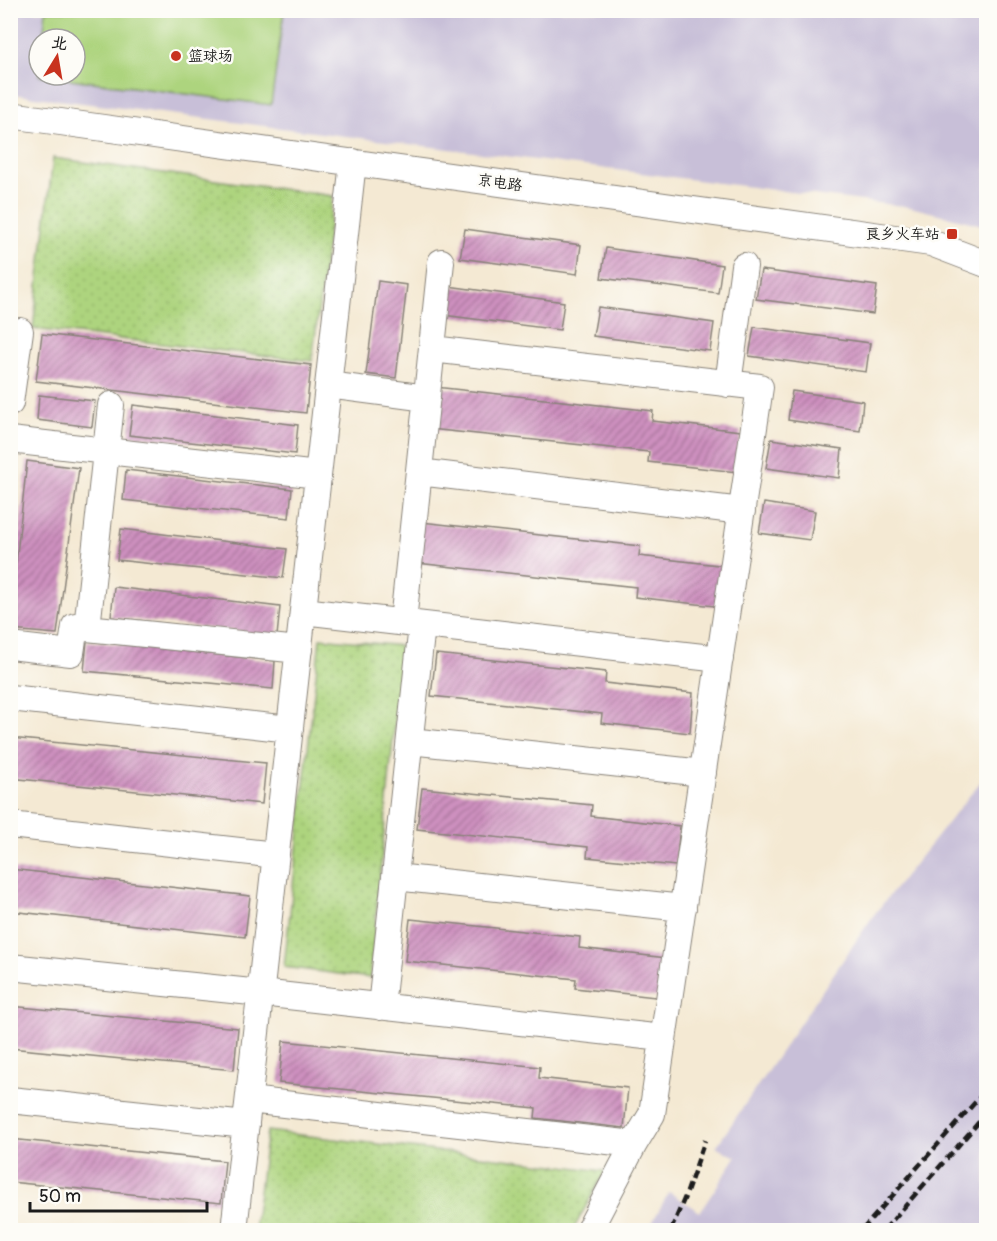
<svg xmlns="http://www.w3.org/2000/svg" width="997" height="1241" font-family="Pangolin,'LXGW WenKai TC',sans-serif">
  <defs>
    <pattern id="garden-dots" width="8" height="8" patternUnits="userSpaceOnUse" patternTransform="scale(1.5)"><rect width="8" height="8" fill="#add47e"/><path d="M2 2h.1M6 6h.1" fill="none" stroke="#94b56c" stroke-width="1.8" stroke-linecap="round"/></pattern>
    <pattern id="building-hatch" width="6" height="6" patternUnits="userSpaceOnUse" patternTransform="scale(1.5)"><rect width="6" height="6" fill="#ce90bf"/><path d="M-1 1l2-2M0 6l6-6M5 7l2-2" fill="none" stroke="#a6759a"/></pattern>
  </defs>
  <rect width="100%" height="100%" fill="#fdfcf7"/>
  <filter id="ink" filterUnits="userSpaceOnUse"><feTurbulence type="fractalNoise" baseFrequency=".0167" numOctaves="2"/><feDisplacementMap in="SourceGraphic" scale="12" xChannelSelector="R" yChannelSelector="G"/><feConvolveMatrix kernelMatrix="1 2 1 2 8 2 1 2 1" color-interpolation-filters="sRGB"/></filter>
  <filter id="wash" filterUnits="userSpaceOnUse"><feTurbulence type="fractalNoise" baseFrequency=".008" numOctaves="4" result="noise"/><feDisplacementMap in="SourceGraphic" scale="24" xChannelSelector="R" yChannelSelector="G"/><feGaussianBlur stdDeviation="1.35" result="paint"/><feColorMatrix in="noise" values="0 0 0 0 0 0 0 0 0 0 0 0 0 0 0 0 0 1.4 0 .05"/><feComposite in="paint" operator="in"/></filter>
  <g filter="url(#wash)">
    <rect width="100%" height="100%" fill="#f4e9d3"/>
    <!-- industrial -->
    <path fill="#c8bfd8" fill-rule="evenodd" d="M11,11H986V226L910,207L11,94ZM39,39H75V75H39Z
      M986,775V1230H648L669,1192L700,1212L736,1157L716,1147L873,916Z"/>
    <!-- garden -->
    <path fill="url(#garden-dots)" stroke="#64784d" stroke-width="1.5" d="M53,158L333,196L312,361L33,329Z
      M320,638L402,646L370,978L284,967Z
      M267,1131L605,1171L573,1230H254Z"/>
    <!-- pitch -->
    <path fill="#add47e" stroke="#64784d" stroke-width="1.5" d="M46,11H284L271,105L39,75V73V75H75V39H43Z"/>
    <g id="blocks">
      <!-- building -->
      <path fill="url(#building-hatch)" d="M465,229L581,245L577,274L460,258Z
        M606,248L722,265L718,293L601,278Z
        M761,270L877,286L873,314L756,299Z
        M378,281L407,285L396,378L366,374Z
        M448,286L564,302L560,330L443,315Z
        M598,307L714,323L710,351L593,336Z
        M754,327L870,343L866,372L749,356Z
        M42,334L311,365L306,413L36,381Z
        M435,387L653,411L652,421L741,431L737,472L648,462L649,452L430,429Z
        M792,391L863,401L860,431L788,420Z
        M39,395L95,401L92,427L37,420Z
        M133,405L298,425L295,454L129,435Z
        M771,439L842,449L839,478L766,468Z
        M27,461L79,468L57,634L10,630V619Z
        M126,470L292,489L289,518L123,500Z
        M764,503L815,511L810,540L759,533Z
        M421,522L640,546L639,556L727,566L723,607L635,597L636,587L417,563Z
        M121,529L287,549L283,578L117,560Z
        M114,587L280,607L277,636L111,617Z
        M87,641L275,661L273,689L84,671Z
        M436,654L606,672L605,683L693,693L690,733L601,723L602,714L431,696Z
        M10,738L266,763L262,804L10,778Z
        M422,788L592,805L591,816L680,826L676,866L587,857L588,847L417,829Z
        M10,869L250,896L245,937L10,911Z
        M410,919L580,937L579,948L667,958L664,998L575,988L576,979L405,961Z
        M10,1006L238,1028L234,1070L10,1048Z
        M283,1041L540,1067L539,1078L628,1088L624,1128L535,1118L536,1108L279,1083Z
        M10,1139L225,1161L221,1203L10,1182Z"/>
    </g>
  </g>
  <g filter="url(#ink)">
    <use href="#blocks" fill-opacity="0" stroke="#888278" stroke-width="1.5"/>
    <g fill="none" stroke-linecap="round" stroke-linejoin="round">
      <!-- minor casing -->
      <g stroke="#888278" stroke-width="28">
        <path id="minor" d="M10,115L931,243L986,264
          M728,384L744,266
          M328,385L427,398
          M10,403L20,331
          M10,440L318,475
          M419,472L742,511
          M303,611L720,659
          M403,622L441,262
          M87,628L299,650
          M10,646L71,653L75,626L87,628L111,405
          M10,698L290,729
          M410,741L703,773
          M10,825L276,855
          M395,877L683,908
          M10,967L261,993L663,1038
          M381,1007L422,625
          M10,1100L246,1125
          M249,1100L634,1144L652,1114L760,387L432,349
          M234,1230L353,162
          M589,1230L634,1144"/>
      </g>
      <!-- minor -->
      <use href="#minor" stroke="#fff" stroke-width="26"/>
      <!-- rail -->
      <path stroke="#1c1c1c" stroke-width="4.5" stroke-dasharray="9 4.5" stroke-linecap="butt" d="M671,1230L687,1192L705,1140
        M862,1230L986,1090
        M884,1230L986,1114"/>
    </g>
  </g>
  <!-- markers -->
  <g fill="#c8321e" stroke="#fdfcf7" stroke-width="2">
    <circle cx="176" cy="56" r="6"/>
    <rect x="946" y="228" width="12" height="12" rx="3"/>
  </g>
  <g text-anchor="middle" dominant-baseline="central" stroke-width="5" stroke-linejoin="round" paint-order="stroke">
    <!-- poi labels -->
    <g font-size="15" fill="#1c1c1c" stroke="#fdfcf7" text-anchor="start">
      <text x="188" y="56">篮球场</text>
      <text x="940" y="234" text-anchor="end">良乡火车站</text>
    </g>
    <!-- street labels -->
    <g font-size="15" fill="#1c1c1c" stroke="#fdfcf7">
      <text transform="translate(500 183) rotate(8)">京电路</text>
    </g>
  </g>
  <!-- margin -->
  <rect width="997" height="1241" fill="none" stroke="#fdfcf7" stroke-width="36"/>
  <!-- north arrow -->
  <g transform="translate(57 57) rotate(11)"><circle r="28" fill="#fdfcf7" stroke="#a3a29f" stroke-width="1.5"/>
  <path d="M0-4.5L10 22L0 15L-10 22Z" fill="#c8321e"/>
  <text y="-9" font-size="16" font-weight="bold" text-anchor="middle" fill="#1c1c1c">北</text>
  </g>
  <!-- scale -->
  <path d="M30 1202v9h177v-9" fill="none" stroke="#1c1c1c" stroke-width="3"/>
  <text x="39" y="1202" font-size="18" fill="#1c1c1c" stroke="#fdfcf7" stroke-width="4.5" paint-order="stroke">50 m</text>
</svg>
